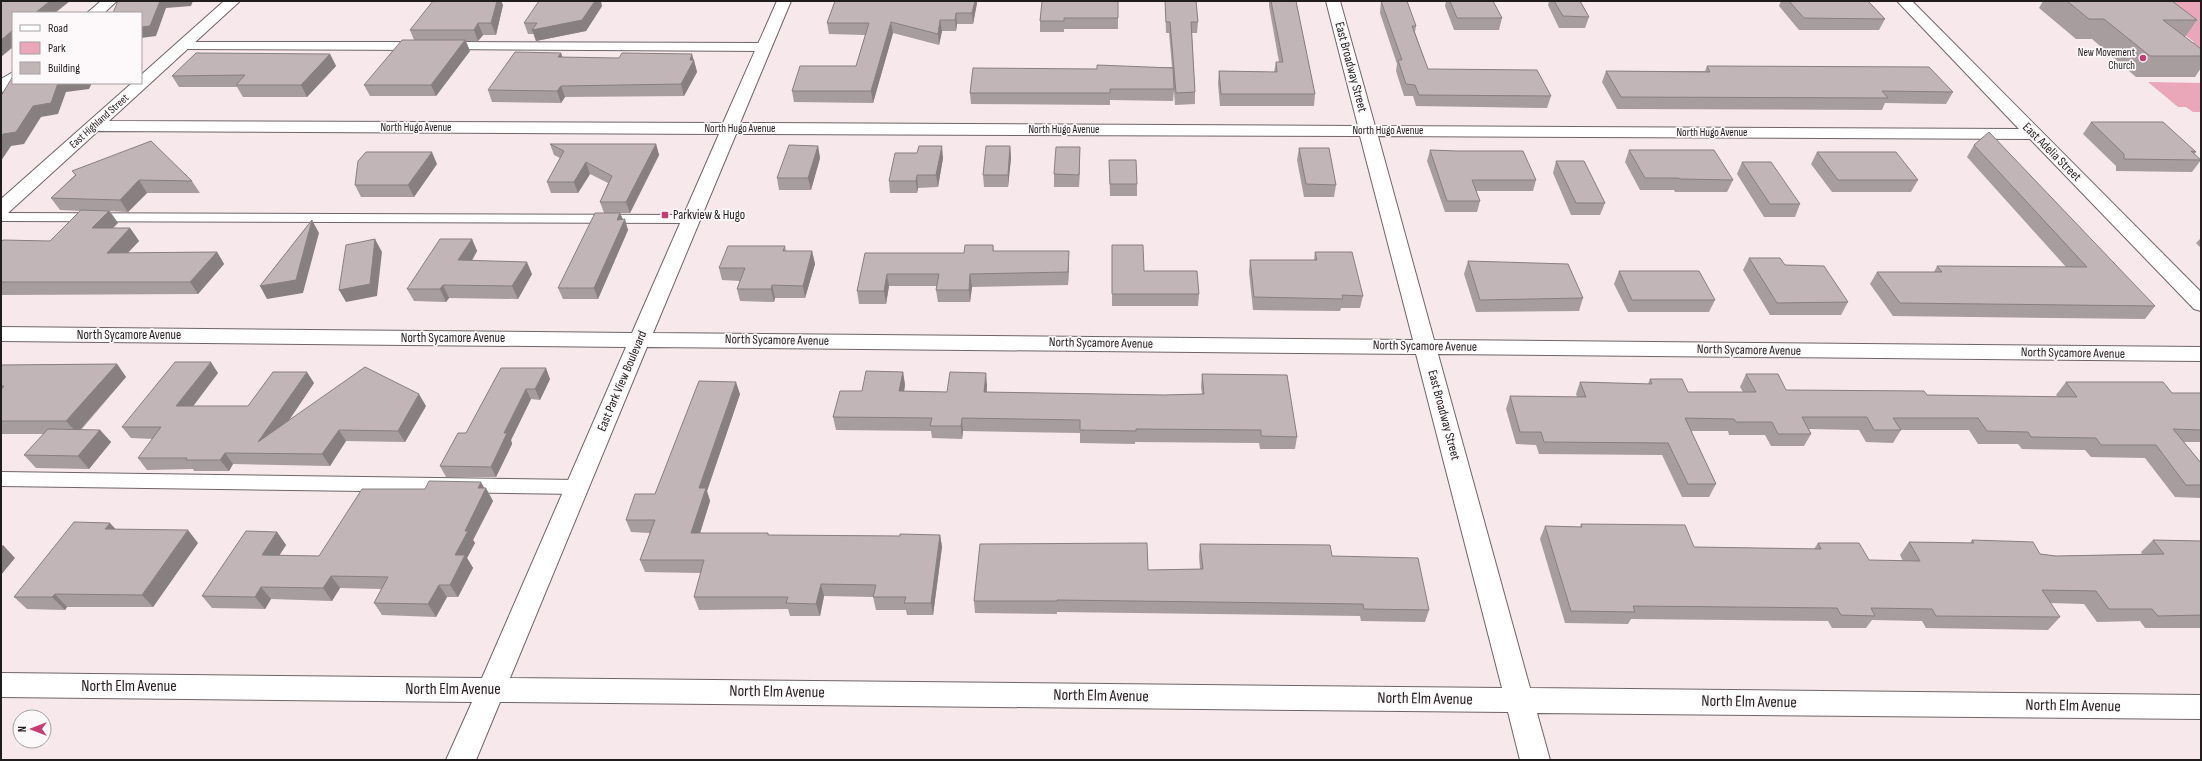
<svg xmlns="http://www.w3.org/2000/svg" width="2202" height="761" font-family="'Sofia Sans Condensed',sans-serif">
  <rect width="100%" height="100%" fill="#f6e8eb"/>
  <!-- green -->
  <path fill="#eaa7b9" d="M2141,1H2201V67L2171,42H2194Z
    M2148,82L2201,83V112H2193L2186,107H2178Z"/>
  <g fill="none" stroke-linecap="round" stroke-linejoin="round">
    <!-- service casing -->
    <g stroke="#706467" stroke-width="2">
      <path id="service" d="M184,42H420L426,46L420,50L180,49L178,46Z
        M446,42L764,43L770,47L764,51L442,49L440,46L442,43Z
        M1,213L692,215L697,216L699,219L697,222L692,223L1,221Z
        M1,472L577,480L584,482L586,487L584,492L577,494L1,486Z"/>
    </g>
    <!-- minor casing -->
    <g stroke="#706467" stroke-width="2">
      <path id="minor" d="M101,1H117L104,13H87Z
        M224,1H240L109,121L723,123L777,1H791L740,123L1358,126L1326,1H1340L1375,126L2019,129L1897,1H1912L2201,292V311L2194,309L2030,139L1378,136L1434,340L2201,347V361L1438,354L1530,688L2201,695V719L1537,713L1550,760H1520L1508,712L500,702L476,760H446L472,702L1,697V673L482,678L626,347L1,341V327L632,333L719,134L98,131L8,213L1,215V199L132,83H141V75ZM736,134L1360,136L1413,340L653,333ZM647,347L1416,354L1502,688L510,678Z
        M13,72V83H16L7,91L1,92V79Z"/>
    </g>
    <!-- service -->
    <use href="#service" fill="#fff" fill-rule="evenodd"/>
    <!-- minor -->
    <use href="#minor" fill="#fff" fill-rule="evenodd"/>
  </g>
  <!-- wall -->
  <path fill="#a79c9e" d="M436,1H501L503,5L496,35H483L478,41H466L470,51L436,96H370L364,85L414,40L410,30Z
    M835,1H977V3L973,24H957L956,31H942L939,45L893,33L873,103L794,102L792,91L856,66L865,35L829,34L827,23Z
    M1042,1L1118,18V29H1064V32H1040V21Z
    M1165,1H1196L1198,22L1197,33H1192L1195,92V104L1175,105L1174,91L1173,101L1110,100V105L971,104L970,93L1097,69L1172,67L1169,33H1166Z
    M1269,1H1296L1315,94L1314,106H1220L1218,83L1219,71L1274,72L1276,62H1279L1269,6Z
    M1381,1L1416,26L1415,32L1428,69L1551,96L1547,108L1416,106L1413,96H1404L1396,71L1397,64L1380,13Z
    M1446,1H1493L1502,18L1499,30H1454L1445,6Z
    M1549,1H1580L1589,17L1585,28H1559L1548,5Z
    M1781,1H1868L1885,19L1879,30H1799L1779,6Z
    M2043,1H2172L2197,20L2185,37L2201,49V68L2195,77H2136L2092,39H2076L2039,8Z
    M602,6L586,31L536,41L534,34H528L524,23Z
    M561,53L562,57L694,60L697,72L684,96L565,97L561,103L492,102L488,90Z
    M330,54L336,66L307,97H243L237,87H179L172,76Z
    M1707,66L1953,92L1946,104L1885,103L1882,110L1617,109L1602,82L1606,71H1705Z
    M2091,122L2196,152L2194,154L2201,160L2192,172L2116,171V166L2083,134Z
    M550,144H656L659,155L630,213H604L600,202L608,183L590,174L578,193H551L547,182L560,158L554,155Z
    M1974,145L2155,306L2145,319L1893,316L1870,284L1877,272H1934L1937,266L2066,267L1967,157Z
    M818,146L820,158L811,190H779L777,178Z
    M1010,146L1011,158L1008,187H984L983,175Z
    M1080,147L1079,187H1054V174Z
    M1299,148L1336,185L1334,197H1304L1297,160Z
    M1430,150L1457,151L1536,180L1533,191H1476L1480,201L1477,212H1445L1427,161Z
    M1629,150L1733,180L1727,192H1675L1674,190H1640L1625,162Z
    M1817,152L1918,180L1911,192H1832L1811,164Z
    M943,158L938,187L918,188L917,193H890L889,181Z
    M1109,160L1137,184V196H1110Z
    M1556,161L1605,203L1600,215H1571L1553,173Z
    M1742,162L1800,204L1795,217H1764L1737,174Z
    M437,164L414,197H361L355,185Z
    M72,171L192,181L200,193H147L128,212L110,211L118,223L112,228H130L139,241L128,253L217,252L224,264L198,294L1,295V242L50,241L80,211L60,210L51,198L75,175Z
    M620,213L623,220L628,230L598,299H563L558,288Z
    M2201,238V248L2196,243Z
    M472,239L477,251L472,261L532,274L518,299L449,298L446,302L414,301L407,289Z
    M993,245L994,251L1069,263L1068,285L972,287L970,302H938L936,290L937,286H889L886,304H859L857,291L865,253H964Z
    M1112,245L1144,271L1199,294L1198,306H1112Z
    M785,246L786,251H812L815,264L805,298H775L774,302L740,301L737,289L740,281L722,280L719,268Z
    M1315,252L1363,296L1360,308H1341L1340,311L1253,310L1249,272L1250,260H1314Z
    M1749,258L1785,265L1848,302L1841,315H1770L1743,270Z
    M1468,261L1583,298L1579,311L1476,312L1464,274Z
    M1619,271L1715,300L1709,312H1628L1614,284Z
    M117,364L126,377L81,430H100L111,442L89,469L36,468L24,455L44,434H1V365Z
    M501,368L550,379L540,400L531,399L511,440L512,444L496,477H446L440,466L466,433Z
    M903,372L905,385L904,391L947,392L987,385V392L1164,395L1202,394L1201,387L1202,374L1297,437L1295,449H1260L1259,443L1135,442V444L1080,443V433L963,431L962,439L932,438L931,431L836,430L833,417L862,391Z
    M218,373L193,406H248L314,383L288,422L426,406L405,442L346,441L330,466L233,464L229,471H194L193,469L147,470L138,458L153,439L131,438L122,427Z
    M1746,374L1786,390L1927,395L2058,397L2056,395L2066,382L2172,393H2201V442H2184L2201,463V498L2175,497L2145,458L2091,457L2085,450L2022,449L2018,444H1978L1969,430H1901L1893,443L1866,442L1859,430L1809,429L1811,434L1804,446H1771L1765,435H1729L1728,431H1691L1716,484L1709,497H1682L1662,455L1539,454L1536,445L1516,444L1506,409L1510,396L1577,397L1576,394L1580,382L1648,384L1650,379L1688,392H1743L1740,387Z
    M740,394L707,491L710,501L700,533L769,535L900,536L940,535L942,547L933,615H907L906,610H876L873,597L824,596L820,616H790L788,609L699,610L694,597L701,573L645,572L640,560L650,533L631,532L626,520L655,494Z
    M485,488L493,501L473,540L475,543L467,558L473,568L458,597H447L436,617L382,615L374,603L381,589L340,588L332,601L271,599L265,609L212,608L202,596L277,532L286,545L279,556H319Z
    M1581,524L1694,547L1814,549L1818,543L1869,560L1903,561L1900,555L1909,542L1970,543L1972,540L2040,554L2056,556L2142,554L2141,552L2153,540L2201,541V628H2145L2140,621L2097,622L2084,604L2050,603L2060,617L2048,630L1926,628L1922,621L1872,620L1866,628H1832L1828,621L1631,619L1628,624L1565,623L1540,539L1545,526L1580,527Z
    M116,530L198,543L153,607H67L65,610L27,609L14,597Z
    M1200,544L1332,556L1429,610L1425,622L1361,621L1360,616L1057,612V614L975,613L974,601L1148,570L1200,569L1199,556Z"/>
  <!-- shaded-wall -->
  <path fill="#887f81" d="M50,1H70L55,13H35Z
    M160,1H193L191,6L166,8L156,36L141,38V27Z
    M497,1H501L503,5L496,35L491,23Z
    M595,1H601L602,6L586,31L536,41L532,30Z
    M975,1H977V3L973,24L972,13Z
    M956,13L957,24L956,31L955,20Z
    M940,20L942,31L939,45L938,34Z
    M891,22L893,33L873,103L871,91Z
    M478,23L483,35L478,41L474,30Z
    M13,30V47L1,57V40Z
    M465,40L470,51L436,96L431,85Z
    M561,53L565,64L558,57Z
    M330,54L336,66L307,97L301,85Z
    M692,54L697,72L684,96L681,84Z
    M58,83H92L89,89L66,92L58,114L41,117L24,144L11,146L1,161V137L3,134Z
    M561,86L565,97L561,103L557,91Z
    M656,144L659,155L630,213L626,202Z
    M818,146L820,158L811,190L808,178Z
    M942,146L943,158L938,187L936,175Z
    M1010,146L1011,158L1008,187V175Z
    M1080,147V159L1079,187V175Z
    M432,152L437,164L414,197L408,185Z
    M586,162L590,174L578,193L574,182Z
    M917,175L918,188L917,193L916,181Z
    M139,180L147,193L128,212L120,200Z
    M109,211L118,223L100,241L92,228Z
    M620,213L624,222L625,219L628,230L598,299L594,288L617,220Z
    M312,220L319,233L303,293L267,299L260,286Z
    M130,228L139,241L116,265L107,253Z
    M375,239L382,252L377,296L346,302L339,290Z
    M472,239L477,251L464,273L458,260Z
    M812,251L815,264L805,298L803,286Z
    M1069,251V263L1068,285V272Z
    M217,252L224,264L198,294L190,282Z
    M527,262L532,274L518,299L512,286Z
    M887,274L889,286L886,304L884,291Z
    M970,274L972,287L970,302L969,290Z
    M443,285L449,298L446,302L440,289Z
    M772,285L775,298L774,302L771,289Z
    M211,362L218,373L185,417L176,406Z
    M117,364L126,377L77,433L66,421Z
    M546,368L550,379L540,400L535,389Z
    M307,372L314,383L266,454L258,442Z
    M903,372L905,385L902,404L899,391Z
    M986,373L987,385L985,404L984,392Z
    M736,382L740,394L707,491L710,501L696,546L691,533L699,488Z
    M526,389L531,399L511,440L512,444L496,477L491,467L504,433Z
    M419,394L426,406L405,442L398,431Z
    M962,418L963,431L962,439L961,426Z
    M100,430L111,442L89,469L78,456Z
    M339,430L346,441L330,466L322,454Z
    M225,453L233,464L229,471L220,460Z
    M481,482L485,489L486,488L493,501L473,540L475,543L467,558L473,568L458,597L450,585L455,555L465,531L478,488Z
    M110,523L121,535L105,529Z
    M188,530L198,543L153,607L142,595Z
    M277,532L286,545L271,568L262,555Z
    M940,535L942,547L933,615L931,603Z
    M3,545L15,558L1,575V547Z
    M331,576L340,588L332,601L323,588Z
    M821,584L824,596L820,616L816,604Z
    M439,585L447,597L436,617L428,604Z
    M261,587L271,599L265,609L255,597Z
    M55,594L67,607L65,610L52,597Z"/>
  <!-- building -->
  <path fill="#c2b5b8" stroke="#887f81" d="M1,1H50L35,13H13V30L1,40Z
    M118,1H160L150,26L141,27V13H113Z
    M433,1H497L491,23H478L474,30H410Z
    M539,1H595L582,20L532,30L537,23H524Z
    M835,1H975L972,13H956L955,20H940L938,34L891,22L871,91H792L800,66H856L869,23H827Z
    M1042,1H1118V18H1064V21H1040Z
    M1165,1H1196L1198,22H1191L1195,92L1176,93L1170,22H1166Z
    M1271,1H1296L1315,94H1221L1219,71L1277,72L1276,62H1283Z
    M1381,1H1407L1416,26H1412L1428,69L1537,70L1551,96L1419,95L1415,85L1406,84L1398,60H1402Z
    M1450,1H1493L1502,18H1457Z
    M1554,1H1580L1589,17L1563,16Z
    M1789,1H1868L1885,19L1804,18Z
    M2067,1H2172L2197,20H2163L2201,49V56H2150L2104,19H2089Z
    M402,40H465L431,85H364Z
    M515,52L561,53L558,57L619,58L622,53L692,54L690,60H694L681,84L561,86L557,91L488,90Z
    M196,53L330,54L301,85H236L245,75L172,76Z
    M1097,65L1173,68L1174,89H1110V93H970L973,68L1097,69Z
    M1707,66L1929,67L1953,92L1882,91L1888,98L1621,97L1606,71L1710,72Z
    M13,76V83H58L51,103L33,106L16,132L3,134L1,137V96Z
    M2091,122H2163L2196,152L2191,151L2201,160L2124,159V154Z
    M1989,132L2155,306L1900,303L1877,272H1942L1937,266L2087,267L1974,145Z
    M151,141L192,181L139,180L120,200L51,198L76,175L72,171Z
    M550,144H656L626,202H600L612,176L586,162L574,182H547L564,151Z
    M789,145L818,146L808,178H777Z
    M919,146H942L936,175H917L916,181H889L895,153H917Z
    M986,146H1010L1008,175H983Z
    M1056,147H1080L1079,175L1054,174Z
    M1299,148H1329L1336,185L1306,184Z
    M1430,150L1457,151H1523L1536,180H1472L1480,201H1447Z
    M1629,150H1714L1733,180L1680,179L1679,178H1645Z
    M366,152H432L408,185H355L358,161Z
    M1817,152H1896L1918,180H1838Z
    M1109,160H1136L1137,184H1110Z
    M1556,161H1584L1605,203H1576Z
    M1742,162H1771L1800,204H1770Z
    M81,210L109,211L92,228H130L107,253L217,252L190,282H1V242L3,240L50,241Z
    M595,213H620L617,220L625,219L594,288H558Z
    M312,220L296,280L260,286Z
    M375,239L370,284L339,290L346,245Z
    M440,239H472L458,260L527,262L512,286L443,285L440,289H407Z
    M965,245H993V251H1069L1068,272L970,274L969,290H936L939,274H887L884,291H857L865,253H964Z
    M1112,245H1143L1144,271H1197L1199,294H1112Z
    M728,246H785L783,251H812L803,286L772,285L771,289H737L745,268H719Z
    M1315,252H1352L1363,296L1342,295L1343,299L1254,297L1250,260H1317Z
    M1749,258H1780L1785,265L1824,266L1848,302L1777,303Z
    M1468,261L1568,264L1583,298L1480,300Z
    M1619,271H1699L1715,300H1632Z
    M175,362H211L176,406H248L273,372H307L258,442L365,367L419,394L398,431L339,430L322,454L225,453L220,460H186L187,458H138L161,427H122Z
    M117,364L66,421H1V390L4,386H1V365Z
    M501,368H546L535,389H526L504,433H507L491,467L440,466L458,433H466Z
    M866,371L903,372L899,391L947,392L950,372L986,373L984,392L1164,395L1204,394L1202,374L1287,375L1297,437L1261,436V430L1136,429V431L1080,430V420L962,418L961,426H930L932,418L833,417L840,391H862Z
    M1746,374H1778L1786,390L1924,391L1927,395L2077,397L2066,382H2163L2172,393H2201V430L2173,429L2201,463V485H2186L2156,445H2101L2096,438L2031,437L2028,432L1987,431L1978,418H1893L1901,430H1874L1867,417H1802L1811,434H1778L1772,422H1736L1734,419L1685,418L1716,484H1688L1668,443L1544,442L1541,432H1520L1510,396L1586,397L1580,382L1652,384L1650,379H1682L1688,392H1756Z
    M699,381L736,382L699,488H706L691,533H768V535L900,536V534L940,535L931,603H904L906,597H873L876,585L821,584L816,604L786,603L788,597H694L704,560H640L655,520H626L635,494H655Z
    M48,429L100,430L78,456L24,455Z
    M429,481L481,482L478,488H486L465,531H468L455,555H465L450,585H439L428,604L374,603L388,577L331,576L323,588L261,587L255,597L202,596L246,531L277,532L262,555L319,556L362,489H425Z
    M74,522L110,523L105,529L188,530L142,595L55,594L52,597H14Z
    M1581,524L1685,525L1694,547L1821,549L1818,543H1859L1869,560L1920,561L1909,542L1974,543L1972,540L2033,542L2040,554L2056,556L2164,554L2153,540L2201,541V615L2158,616L2152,609H2109L2096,591L2042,590L2060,617L1936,616L1932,609L1871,608L1875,616L1841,615L1837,608L1633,606L1635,612L1571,611L1545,526L1582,527Z
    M1147,543L1148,570L1203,569L1200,544L1330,545L1332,556L1418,558L1429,610L1364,609L1363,604L1057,600V601H974L980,544Z"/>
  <!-- markers -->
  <g fill="#c73c72" stroke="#fdf8f9" stroke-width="1.5">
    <circle cx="2143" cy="58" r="4"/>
    <rect x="661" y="211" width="8" height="8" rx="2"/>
  </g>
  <g text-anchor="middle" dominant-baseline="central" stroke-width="3.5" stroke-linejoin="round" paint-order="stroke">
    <!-- far-poi labels -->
    <g font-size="11" fill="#211c1e" stroke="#fdf8f9" text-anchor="end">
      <text x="2135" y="52">New Movement<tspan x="2135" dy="13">Church</tspan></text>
    </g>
    <!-- far-street labels -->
    <g font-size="11" fill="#211c1e" stroke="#fdf8f9">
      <text transform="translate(99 121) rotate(-42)">East Highland Street</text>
      <text x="416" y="127">North Hugo Avenue</text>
      <text x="740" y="128">North Hugo Avenue</text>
      <text x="1064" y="129">North Hugo Avenue</text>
      <text x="1388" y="130">North Hugo Avenue</text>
      <text x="1712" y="132">North Hugo Avenue</text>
    </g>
    <!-- street labels -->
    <g font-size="13" fill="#211c1e" stroke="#fdf8f9">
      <text transform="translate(1351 67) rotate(75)">East Broadway Street</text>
      <text transform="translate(2052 152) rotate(45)">East Adelia Street</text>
      <text x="129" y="335">North Sycamore Avenue</text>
      <text x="453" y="338">North Sycamore Avenue</text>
      <text transform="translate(777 340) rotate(1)">North Sycamore Avenue</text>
      <text transform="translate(1101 343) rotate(1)">North Sycamore Avenue</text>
      <text transform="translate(1425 346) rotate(1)">North Sycamore Avenue</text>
      <text transform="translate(1749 350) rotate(1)">North Sycamore Avenue</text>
      <text transform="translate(2073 353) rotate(1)">North Sycamore Avenue</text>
      <text transform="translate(622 381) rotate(-67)">East Park View Boulevard</text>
      <text transform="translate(1444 415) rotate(75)">East Broadway Street</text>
    </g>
    <!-- poi labels -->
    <g font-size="13" fill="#211c1e" stroke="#fdf8f9" text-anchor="start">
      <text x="673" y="215">Parkview &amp; Hugo</text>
    </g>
    <!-- near-street labels -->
    <g font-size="16" fill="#211c1e" stroke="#fdf8f9">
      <text x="129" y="686">North Elm Avenue</text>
      <text x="453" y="689">North Elm Avenue</text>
      <text transform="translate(777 692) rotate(1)">North Elm Avenue</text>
      <text transform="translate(1101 696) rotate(1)">North Elm Avenue</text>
      <text transform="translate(1425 699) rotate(1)">North Elm Avenue</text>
      <text transform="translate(1749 702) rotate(1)">North Elm Avenue</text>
      <text transform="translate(2073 706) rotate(1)">North Elm Avenue</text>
    </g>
  </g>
  <!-- border -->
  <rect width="2202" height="761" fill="none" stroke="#211c1e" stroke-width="4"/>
  <!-- legend -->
  <rect x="12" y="12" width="130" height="72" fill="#fdf8f9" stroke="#a5a0a1"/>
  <rect x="20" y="25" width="20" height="6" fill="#ffffff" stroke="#a5a0a1"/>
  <text x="48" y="32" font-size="12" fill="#211c1e">Road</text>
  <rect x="20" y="42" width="20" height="12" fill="#eaa7b9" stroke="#a5a0a1"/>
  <text x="48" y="52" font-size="12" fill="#211c1e">Park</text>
  <rect x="20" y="62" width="20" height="12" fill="#c2b5b8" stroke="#a5a0a1"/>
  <text x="48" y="72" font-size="12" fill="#211c1e">Building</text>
  <!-- north arrow -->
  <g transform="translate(32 729) rotate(270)"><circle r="19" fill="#fdf8f9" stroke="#a5a0a1"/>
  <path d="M0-3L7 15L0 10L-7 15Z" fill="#c73c72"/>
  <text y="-6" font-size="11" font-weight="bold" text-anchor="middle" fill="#211c1e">N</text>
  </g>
</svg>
